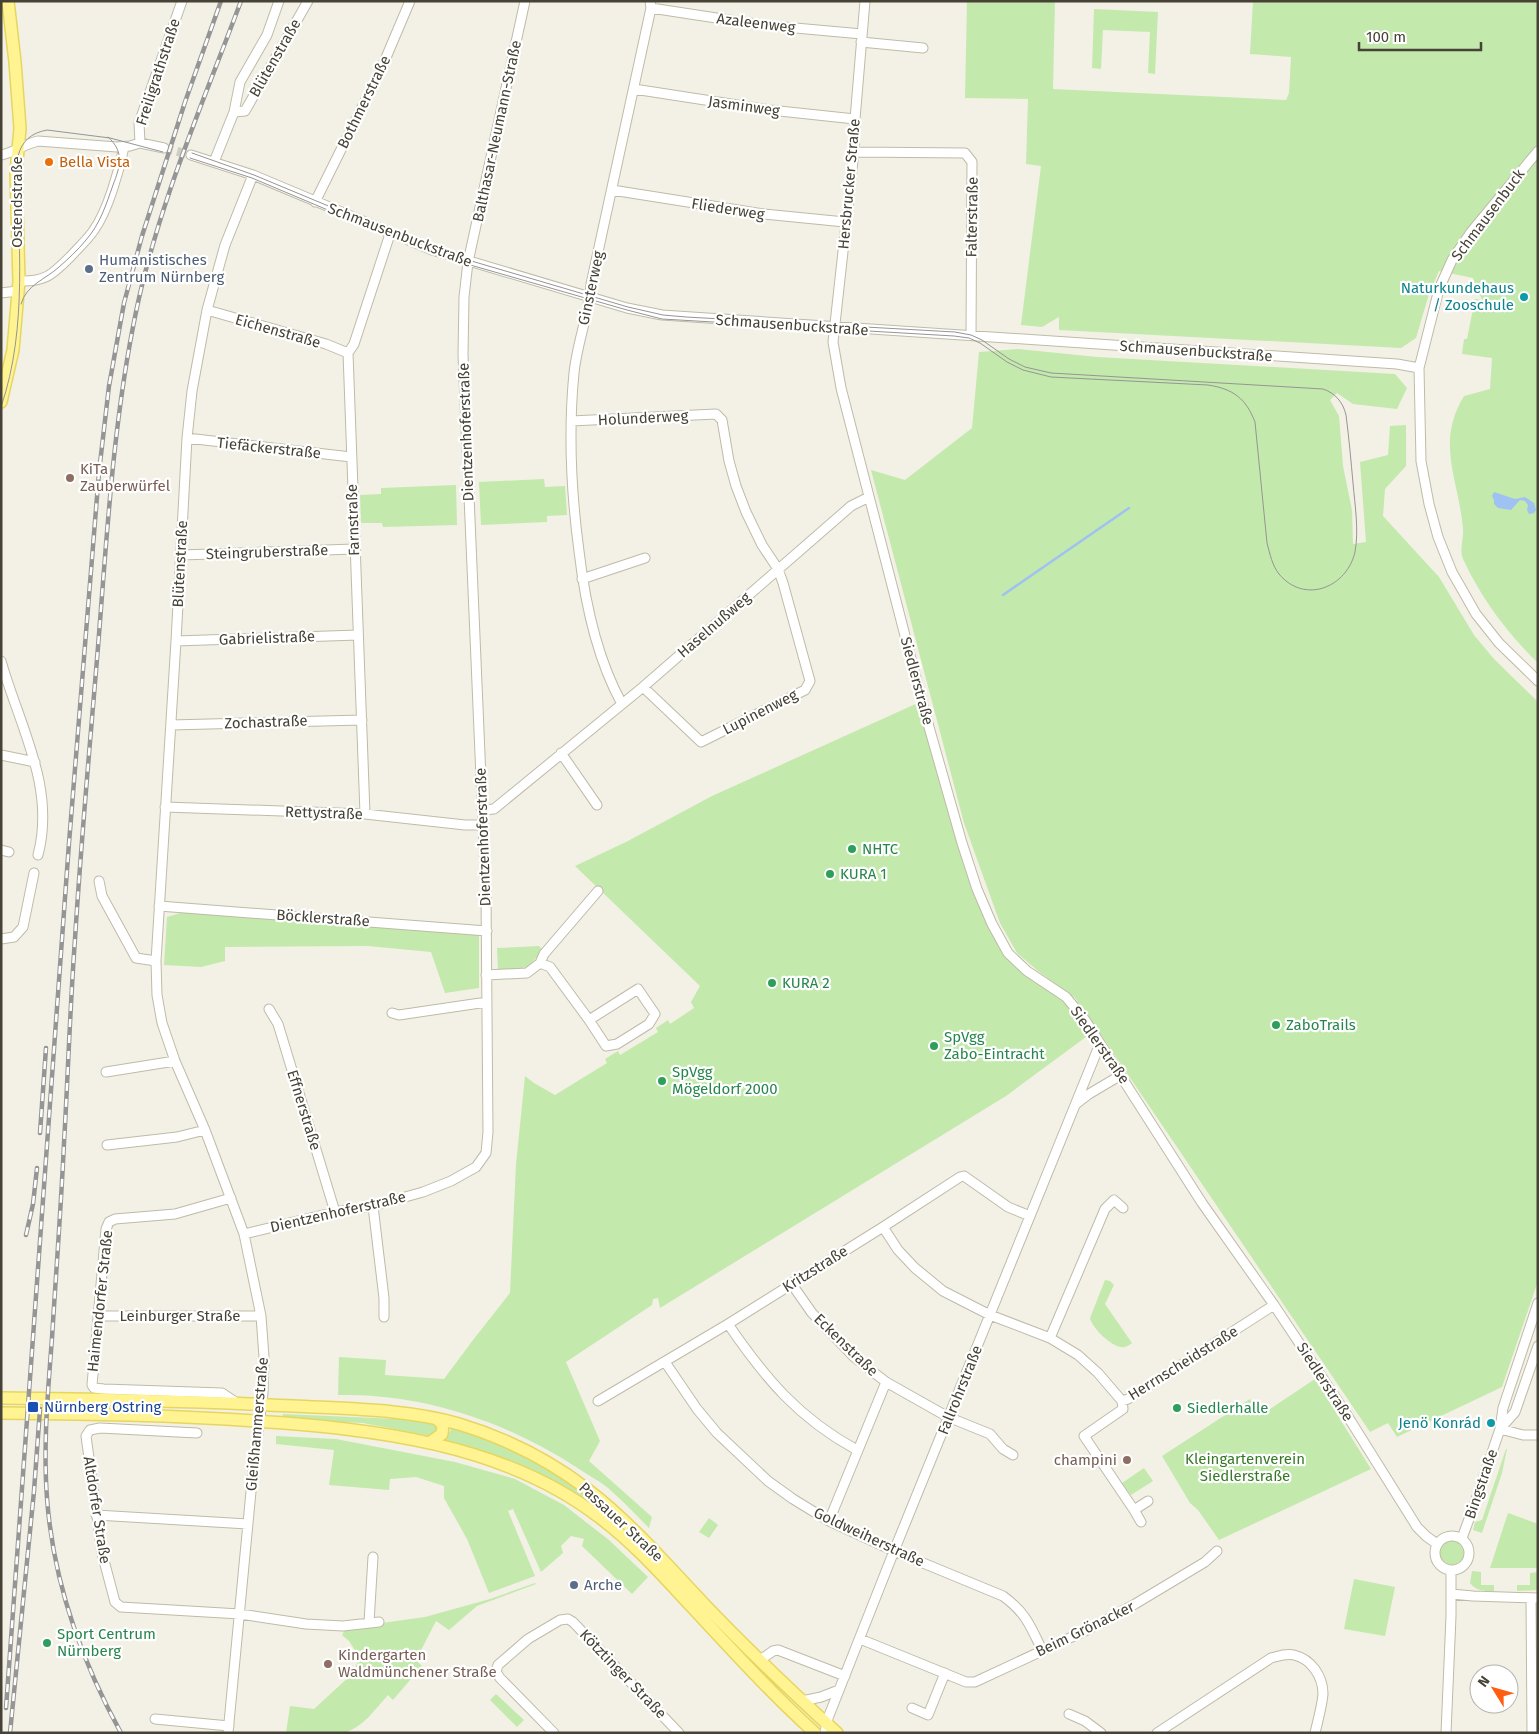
<svg xmlns="http://www.w3.org/2000/svg" width="1539" height="1734" font-family="'Fira Sans',sans-serif">
  <rect width="100%" height="100%" fill="#f3f1e5"/>
  <!-- green -->
  <path fill="#c3e9ad" d="M967,1H1055L1053,89L1286,100L1289,93L1291,57L1250,54L1253,1H1538V663C1507,633 1481,598 1463,559C1459,550 1464,538 1463,529C1459,480 1435,443 1464,396L1490,389L1492,358L1462,354L1464,339H1467L1475,299L1482,300L1473,278L1439,271L1429,294L1416,338L1401,348L1059,330V317L1042,327L1021,325L1041,166L1026,164L1028,99L965,98Z
    M1094,9L1158,12L1155,74L1148,73L1150,32L1103,30L1101,69L1092,68Z
    M1018,349L1097,357L1395,374L1407,388L1397,409L1353,404L1337,393L1330,400L1339,416L1343,466L1352,510L1353,544L1366,542L1360,462L1388,455L1390,426L1406,425V466L1385,489L1383,516L1439,577L1474,635L1494,659L1538,702V1281L1502,1387L1397,1437L1388,1423L1370,1432L1097,1029L1075,998L1038,971L1017,953L1000,923L964,823L871,470L905,480L972,428L979,352Z
    M544,479L545,487L565,486L567,515L547,516V522L481,525L479,482Z
    M456,485L457,525L383,527L382,523H361L360,495L381,494V488Z
    M920,702C941,784 959,869 998,945L1005,955L1063,1000L1071,1007L1090,1034L1006,1096L660,1308L658,1298L653,1299L652,1305L566,1362L600,1441L589,1461L652,1517L649,1528C635,1514 622,1500 608,1488C598,1480 586,1474 576,1467C505,1421 422,1393 338,1395L339,1357L386,1360L385,1375L444,1379L473,1340L510,1293L516,1164L525,1076L534,1083L555,1095L607,1063L605,1059L618,1051L620,1055L658,1032L656,1028L668,1020L670,1024L694,1008L691,1002L700,986L575,866L626,842L712,796Z
    M184,912L479,934V988L445,993L431,952L368,946L225,947V961L201,967L164,965L167,917Z
    M539,946L543,950L528,967L498,971L497,948Z
    M1105,1280L1110,1281L1114,1285L1105,1304L1132,1343C1129,1345 1126,1348 1121,1347C1111,1346 1092,1328 1090,1318Z
    M1315,1379L1371,1469L1219,1540L1198,1510L1190,1503L1162,1456L1250,1399L1261,1415Z
    M283,1414L398,1419L431,1423L439,1429L431,1436L363,1423L282,1419Z
    M452,1427C506,1444 556,1469 600,1505C613,1515 624,1528 636,1539L634,1541L598,1511L440,1442L447,1438Z
    M276,1436L336,1439L455,1462L515,1479L564,1505L609,1540L648,1577L632,1594L582,1546L584,1539L571,1536L561,1546L563,1553L541,1572L513,1509L508,1511L535,1576L489,1593L467,1539L444,1498V1486L416,1477L390,1479L389,1490L329,1485L334,1450L276,1444Z
    M1506,1449H1507L1502,1473L1482,1533L1473,1530L1475,1522L1482,1520Z
    M1144,1468L1153,1481L1131,1495L1122,1483Z
    M1508,1513L1538,1524V1568H1490Z
    M709,1518L718,1525L709,1538L699,1532Z
    M1439 1554a13 13 0 1 1 26 0a13 13 0 1 1-26 0Z
    M1472,1571L1481,1572V1585H1494V1591C1483,1591 1477,1591 1470,1583Z
    M1538,1572V1590L1517,1591V1585H1530V1573Z
    M1354,1579L1395,1587L1385,1636L1344,1629Z
    M535,1583L536,1584L477,1606L449,1630L436,1621L416,1660L422,1666L393,1700L388,1695C375,1709 363,1728 343,1733H286L290,1706L314,1709L351,1675L360,1658L349,1641L342,1635L346,1628L425,1617L490,1599Z
    M496,1694L524,1720L517,1727L490,1700Z"/>
  <!-- water -->
  <path fill="#9fc2f2" d="M1494,492L1515,499L1525,497L1534,503L1536,510L1534,513L1529,514L1527,510L1528,505L1525,501L1520,500L1511,510L1498,508L1494,504V500L1492,496Z"/>
  <g fill="none" stroke-linecap="round" stroke-linejoin="round">
    <!-- stream -->
    <path stroke="#9fc2f2" stroke-width="2.5" d="M1003,595L1129,508"/>
    <!-- minor-tunnel -->
    <path stroke="#d0cec2" stroke-width="9" stroke-dasharray="9 4.5" stroke-linecap="butt" d="M164,148L191,155"/>
    <!-- minor casing -->
    <g stroke="#bfbba8" stroke-width="11">
      <path id="minor" d="M865,1L855,119L854,152L833,342L841,388L925,713L962,843L977,889L992,924L1008,953L1027,971L1066,997L1085,1020L1202,1203L1274,1305L1345,1412L1417,1527L1426,1536L1437,1544
        M651,8L762,25L862,34
        M861,42L923,48
        M634,89L770,110L855,119
        M234,112L240,82L267,35L279,1
        M140,143L139,123L182,1
        M1538,151L1471,232L1452,260L1439,289L1419,368L1421,461L1429,504L1438,537L1452,572L1476,614L1499,643L1538,681
        M854,152L965,153L972,162L971,335
        M1,155C15,152 25,144 38,141L117,147L130,146L140,143L164,148
        M191,155L253,175L432,250L627,308L662,315L1397,364L1419,368
        M214,162L234,112L245,111L308,1
        M612,190L764,214L845,222
        M315,202L382,67L410,1
        M19,281C46,282 53,274 71,256C79,247 88,239 94,230C108,210 119,171 124,147
        M1,293L18,291
        M207,310L326,344L348,353
        M571,421L716,414L722,420L729,461L736,486L746,512L762,545L778,569L783,583L810,681L805,690L701,742L643,687
        M187,438L351,457
        M181,555L354,549
        M582,579L645,558
        M176,641L358,635
        M1,661C19,725 56,787 38,855
        M622,704C596,657 585,603 579,551C571,491 568,434 574,373C577,343 589,314 591,284L651,8L650,1
        M171,725L362,720
        M561,753L597,805
        M1,755L35,762
        M165,807L365,814L465,825H483
        M482,810L494,809L643,687L851,506L869,497
        M365,814L348,353L354,344L390,234
        M1,850L9,852
        M99,881L102,896L136,958L156,961
        M159,906L487,931
        M1,939L14,937L23,927L34,873
        M540,963L544,954L598,891
        M486,975L527,973L540,963L550,967L589,1020L606,1046L617,1044L649,1024L655,1014L638,989L589,1020
        M269,1009L278,1024L335,1212
        M392,1013L399,1015L487,1002
        M106,1072L175,1061
        M1076,1104L1089,1094L1121,1075
        M107,1145L177,1137L205,1130
        M231,1198L175,1214L115,1219L109,1222L106,1229L92,1385L94,1388L104,1389L222,1393L237,1403
        M373,1206L384,1298V1317
        M883,1227L898,1250L915,1268L943,1291L990,1315L1050,1338L1078,1355L1098,1373L1122,1401L1128,1399L1274,1305
        M244,1234L335,1212L373,1206L423,1192L451,1181L476,1167L486,1153L488,1132L486,895L463,355L464,297L468,262L525,1
        M791,1283L812,1313L854,1357L886,1382L948,1417L990,1434L1003,1449L1013,1455
        M98,1316H261
        M728,1324C765,1378 798,1418 857,1450
        M1050,1338L1105,1209L1114,1200L1123,1208
        M665,1362L697,1409L717,1433L768,1481L793,1499L829,1521L894,1551L1003,1596C1026,1613 1030,1625 1042,1650
        M598,1401L728,1324L883,1227L960,1177L964,1176L1008,1207L1030,1216
        M1122,1401L1123,1409L1084,1436L1134,1510L1148,1501
        M1500,1429L1515,1412L1538,1346
        M1500,1429L1523,1435H1538
        M197,1433L100,1428L90,1430L86,1436L102,1553L115,1602L121,1607L240,1614L306,1624L343,1626L379,1622
        M1134,1510L1141,1522
        M96,1515L248,1524
        M829,1521L886,1382
        M1435 1553a17 17 0 1 1 34 0a17 17 0 1 1-34 0Z
        M1462,1538L1472,1511L1500,1429L1503,1408L1538,1303
        M1451,1594L1473,1596L1538,1598
        M1531,1598L1532,1733
        M369,1622L373,1557
        M860,1639L966,1682H975L1089,1629L1135,1604L1205,1562L1217,1551
        M760,1660L773,1651L778,1650L845,1676
        M802,1701L821,1697L839,1690
        M912,1708L928,1715L945,1673
        M1069,1714L1085,1721L1101,1733
        M155,1719L229,1726
        M228,1733L252,1481L263,1393L264,1357L261,1316L244,1234L205,1130L175,1061L162,1023L157,995L156,961L176,641L187,438L192,391L207,310L225,245L253,175
        M554,1733L500,1678L496,1672L498,1665L528,1639L560,1620L568,1619L573,1622L679,1733
        M825,1733L828,1718L894,1551L1097,1051L1102,1047
        M1157,1733L1271,1658C1279,1656 1286,1653 1294,1655C1311,1659 1323,1676 1323,1694C1322,1706 1318,1720 1315,1733
        M1446,1733L1451,1616V1570"/>
    </g>
    <!-- major casing -->
    <g stroke="#e6d660" stroke-width="14">
      <path id="major" d="M1,402L13,350L19,281L16,172L20,128L15,62L8,1
        M1,1398C99,1399 196,1401 293,1406C348,1409 406,1409 459,1424C505,1438 549,1460 587,1489C630,1522 666,1564 703,1603C746,1648 791,1691 837,1733
        M1,1413C86,1414 171,1415 256,1421C373,1429 503,1443 599,1517C634,1543 663,1576 692,1607C732,1650 772,1694 815,1733
        M429,1443L442,1434L443,1425L437,1419"/>
    </g>
    <!-- minor -->
    <use href="#minor" stroke="#fff" stroke-width="9"/>
    <!-- major -->
    <use href="#major" stroke="#fff392" stroke-width="11"/>
    <!-- tram -->
    <path stroke="#959595" stroke-width="1" d="M190,158L252,178L432,254L627,310L662,319L954,336L969,338L980,343L1007,362L1023,370L1051,377L1208,385C1234,389 1246,399 1255,422L1267,543C1270,554 1272,565 1279,574C1305,605 1347,587 1355,552C1359,530 1355,506 1353,483C1351,461 1349,438 1346,415C1343,402 1335,393 1323,389L1051,373L1025,367L1009,359L982,340L971,335L955,332L686,317L663,315L628,307L434,250L254,175L192,153
      M21,304C26,285 46,279 59,267C68,259 78,250 86,240C100,224 106,205 113,185C120,167 125,152 108,137
      M1,407C29,325 17,240 18,156C22,141 31,133 47,130L110,138L163,152"/>
    <!-- rail casing -->
    <g stroke="#959595" stroke-width="4.5">
      <path id="rail" d="M40,1133L46,1048
        M26,1235L33,1204L37,1168
        M6,1708L69,843L99,472L109,386L124,303L142,236L185,102L221,1
        M10,1733L34,1491L40,1409
        M121,1733C81,1660 53,1581 47,1498C43,1445 48,1391 52,1338C56,1273 61,1208 64,1143C68,1075 70,1007 75,939C81,842 90,744 98,647C107,535 113,422 136,312C158,205 203,103 241,1"/>
    </g>
    <!-- rail -->
    <use href="#rail" stroke="#fff" stroke-width="2.5" stroke-dasharray="8" stroke-linecap="butt"/>
  </g>
  <!-- markers -->
  <circle fill="#e8710a" stroke="#fff" stroke-width="2" cx="49" cy="162" r="5"/>
  <g fill="#5c6f8a" stroke="#fff" stroke-width="2">
    <circle cx="89" cy="269" r="5"/>
    <circle cx="574" cy="1585" r="5"/>
  </g>
  <g fill="#0f9aa8" stroke="#fff" stroke-width="2">
    <circle cx="1524" cy="297" r="5"/>
    <circle cx="1491" cy="1423" r="5"/>
  </g>
  <g fill="#8d6e63" stroke="#fff" stroke-width="2">
    <circle cx="70" cy="478" r="5"/>
    <circle cx="1127" cy="1460" r="5"/>
    <circle cx="328" cy="1664" r="5"/>
  </g>
  <g fill="#2e9e5b" stroke="#fff" stroke-width="2">
    <circle cx="852" cy="849" r="5"/>
    <circle cx="830" cy="874" r="5"/>
    <circle cx="772" cy="983" r="5"/>
    <circle cx="1276" cy="1025" r="5"/>
    <circle cx="934" cy="1046" r="5"/>
    <circle cx="662" cy="1081" r="5"/>
    <circle cx="1177" cy="1408" r="5"/>
    <circle cx="47" cy="1643" r="5"/>
  </g>
  <rect fill="#1a4fb4" stroke="#fff" stroke-width="2" x="27" y="1401" width="12" height="12" rx="2.5"/>
  <g text-anchor="middle" dominant-baseline="central" stroke-width="4.5" stroke-linejoin="round" paint-order="stroke">
    <!-- street labels -->
    <g font-size="15" fill="#464235" stroke="#fff">
      <text transform="translate(756 23) rotate(7)">Azaleenweg</text>
      <text transform="translate(275 58) rotate(-60)">Blütenstraße</text>
      <text transform="translate(158 72) rotate(-72)">Freiligrathstraße</text>
      <text transform="translate(364 102) rotate(-64)">Bothmerstraße</text>
      <text transform="translate(744 106) rotate(8)">Jasminweg</text>
      <text transform="translate(497 131) rotate(-78)">Balthasar-Neumann-Straße</text>
      <text transform="translate(849 184) rotate(-85)">Hersbrucker Straße</text>
      <text transform="translate(17 202) rotate(-90)">Ostendstraße</text>
      <text transform="translate(728 209) rotate(9)">Fliederweg</text>
      <text transform="translate(1488 215) rotate(-53)">Schmausenbuck</text>
      <text transform="translate(972 217) rotate(-89)">Falterstraße</text>
      <text transform="translate(400 235) rotate(21)">Schmausenbuckstraße</text>
      <text transform="translate(591 288) rotate(-78)">Ginsterweg</text>
      <text transform="translate(792 325) rotate(4)">Schmausenbuckstraße</text>
      <text transform="translate(278 331) rotate(16)">Eichenstraße</text>
      <text transform="translate(1196 351) rotate(4)">Schmausenbuckstraße</text>
      <text transform="translate(643 418) rotate(-3)">Holunderweg</text>
      <text transform="translate(466 432) rotate(-92)">Dientzenhoferstraße</text>
      <text transform="translate(269 448) rotate(6)">Tiefäckerstraße</text>
      <text transform="translate(353 520) rotate(-92)">Farnstraße</text>
      <text transform="translate(267 552) rotate(-2)">Steingruberstraße</text>
      <text transform="translate(180 564) rotate(-87)">Blütenstraße</text>
      <text transform="translate(714 625) rotate(-41)">Haselnußweg</text>
      <text transform="translate(267 638) rotate(-2)">Gabrielistraße</text>
      <text transform="translate(917 681) rotate(75)">Siedlerstraße</text>
      <text transform="translate(760 712) rotate(-27)">Lupinenweg</text>
      <text transform="translate(266 722) rotate(-2)">Zochastraße</text>
      <text transform="translate(324 813) rotate(2)">Rettystraße</text>
      <text transform="translate(483 837) rotate(-92)">Dientzenhoferstraße</text>
      <text transform="translate(323 918) rotate(4)">Böcklerstraße</text>
      <text transform="translate(1100 1045) rotate(55)">Siedlerstraße</text>
      <text transform="translate(304 1110) rotate(73)">Effnerstraße</text>
      <text transform="translate(338 1212) rotate(-13)">Dientzenhoferstraße</text>
      <text transform="translate(815 1269) rotate(-32)">Kritzstraße</text>
      <text transform="translate(100 1301) rotate(-84)">Haimendorfer Straße</text>
      <text x="180" y="1316">Leinburger Straße</text>
      <text transform="translate(846 1345) rotate(44)">Eckenstraße</text>
      <text transform="translate(1183 1363) rotate(-32)">Herrnscheidstraße</text>
      <text transform="translate(1325 1382) rotate(57)">Siedlerstraße</text>
      <text transform="translate(960 1390) rotate(-68)">Fallrohrstraße</text>
      <text transform="translate(257 1424) rotate(-85)">Gleißhammerstraße</text>
      <text transform="translate(1481 1484) rotate(-71)">Bingstraße</text>
      <text transform="translate(97 1510) rotate(81)">Altdorfer Straße</text>
      <text transform="translate(621 1522) rotate(43)">Passauer Straße</text>
      <text transform="translate(869 1537) rotate(25)">Goldweiherstraße</text>
      <text transform="translate(1085 1629) rotate(-26)">Beim Grönacker</text>
      <text transform="translate(623 1674) rotate(46)">Kötztinger Straße</text>
    </g>
    <!-- food labels -->
    <g font-size="15" fill="#c56008" stroke="#fff" text-anchor="start">
      <text x="59" y="162">Bella Vista</text>
    </g>
    <!-- service labels -->
    <g font-size="15" fill="#4e5e75" stroke="#fff" text-anchor="start">
      <text x="99" y="260">Humanistisches<tspan x="99" dy="17">Zentrum Nürnberg</tspan></text>
      <text x="584" y="1585">Arche</text>
    </g>
    <!-- culture labels -->
    <g font-size="15" fill="#0d838f" stroke="#fff" text-anchor="end">
      <text x="1514" y="288">Naturkundehaus<tspan x="1514" dy="17">/ Zooschule</tspan></text>
      <text x="1481" y="1423">Jenö Konrád</text>
    </g>
    <!-- education labels -->
    <g font-size="15" fill="#785e54" stroke="#fff" text-anchor="start">
      <text x="80" y="469">KiTa<tspan x="80" dy="17">Zauberwürfel</tspan></text>
      <text x="1117" y="1460" text-anchor="end">champini</text>
      <text x="338" y="1655">Kindergarten<tspan x="338" dy="17">Waldmünchener Straße</tspan></text>
    </g>
    <!-- leisure labels -->
    <g font-size="15" fill="#27864d" stroke="#fff" text-anchor="start">
      <text x="862" y="849">NHTC</text>
      <text x="840" y="874">KURA 1</text>
      <text x="782" y="983">KURA 2</text>
      <text x="1286" y="1025">ZaboTrails</text>
      <text x="944" y="1037">SpVgg<tspan x="944" dy="17">Zabo-Eintracht</tspan></text>
      <text x="672" y="1072">SpVgg<tspan x="672" dy="17">Mögeldorf 2000</tspan></text>
      <text x="1187" y="1408">Siedlerhalle</text>
      <text x="57" y="1634">Sport Centrum<tspan x="57" dy="17">Nürnberg</tspan></text>
    </g>
    <!-- transit labels -->
    <g font-size="15" fill="#164399" stroke="#fff" text-anchor="start">
      <text x="44" y="1407">Nürnberg Ostring</text>
    </g>
    <!-- park labels -->
    <g font-size="15" fill="#377926" stroke="#fff">
      <text x="1245" y="1459">Kleingartenverein<tspan x="1245" dy="17">Siedlerstraße</tspan></text>
    </g>
  </g>
  <!-- border -->
  <rect width="1539" height="1734" fill="none" stroke="#464235" stroke-width="5"/>
  <!-- north arrow -->
  <g transform="translate(1494 1689) rotate(307)"><circle r="24" fill="#ffffff" stroke="#b5b3ae"/>
  <path d="M0-4L9 19L0 12L-9 19Z" fill="#ff5e10"/>
  <text y="-8" font-size="14" font-weight="bold" text-anchor="middle" fill="#464235">N</text>
  </g>
  <!-- scale -->
  <path d="M1359 42v8h122v-8" fill="none" stroke="#464235" stroke-width="2.5"/>
  <text x="1366" y="42" font-size="15" fill="#464235" stroke="#ffffff" stroke-width="4" paint-order="stroke">100 m</text>
</svg>
